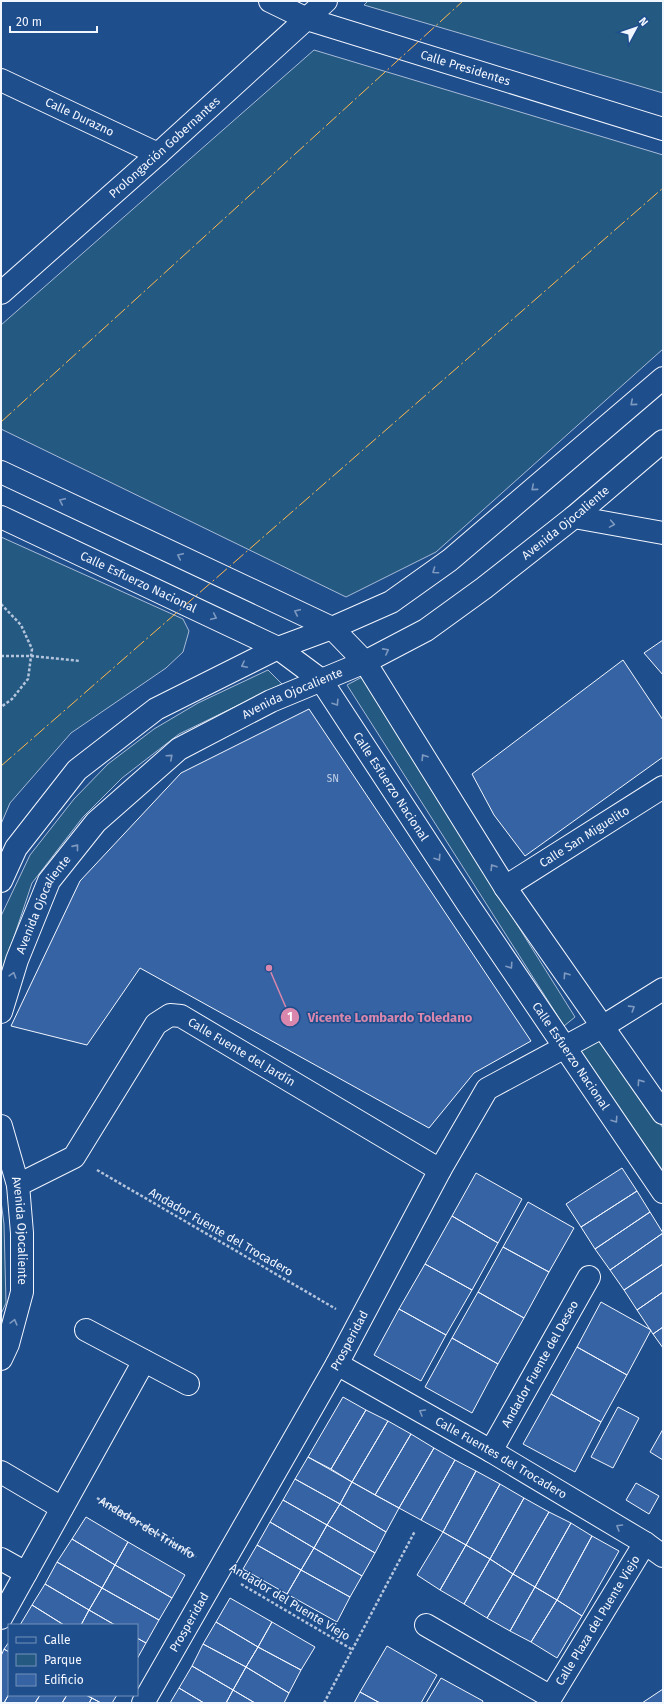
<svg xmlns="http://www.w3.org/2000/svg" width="664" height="1704" font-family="'Fira Sans',sans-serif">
  <rect width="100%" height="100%" fill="#1f4e8c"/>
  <!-- green -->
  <path fill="#245a82" stroke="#a8bbd7" d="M368,1H663V93L364,5Z
    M314,50L663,155V349L436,552L346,597L1,429V325Z
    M1,537L183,619L189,631L183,652L166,668L71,733L10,803L1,824Z
    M268,670L282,684L179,734L122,778L83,817L32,883L1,976V916L30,855L74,799L108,764L154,729L198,703Z
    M362,677L575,1017L564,1026L347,685Z
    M600,1037L663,1128V1175L578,1051Z
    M1,1201L4,1224L6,1303L1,1314Z"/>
  <!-- building -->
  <path fill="#3563a3" stroke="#f2f6ff" d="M663,640V675L644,653Z
    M623,660L663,720V757L525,856L494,815L472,774Z
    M309,709L531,1041L474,1073L429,1128L140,968L87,1045L11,1026L80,881L181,773Z
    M622,1168L637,1191L581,1227L566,1204Z
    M476,1173L522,1199L498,1243L452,1216Z
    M637,1191L650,1212L595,1249L581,1227Z
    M528,1202L574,1228L549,1272L503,1247Z
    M650,1212L663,1233L610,1270L595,1249Z
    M452,1216L498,1243L472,1290L425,1264Z
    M663,1233V1264L624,1290L610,1270Z
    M503,1247L549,1272L524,1318L478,1292Z
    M425,1264L472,1290L446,1335L399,1309Z
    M663,1264V1292L637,1310L624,1290Z
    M478,1292L524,1318L498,1364L452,1338Z
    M663,1292V1327L653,1334L637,1310Z
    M601,1302L651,1330L627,1375L577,1347Z
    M399,1309L446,1335L421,1381L374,1355Z
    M663,1327V1348L653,1334Z
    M452,1338L498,1364L472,1413L425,1387Z
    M577,1347L627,1375L601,1422L551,1394Z
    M551,1394L601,1422L575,1472L523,1444Z
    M343,1397L366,1410L331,1469L308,1457Z
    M618,1407L639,1418L613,1468L591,1457Z
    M366,1410L388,1421L352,1482L331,1469Z
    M388,1421L411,1434L375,1495L352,1482Z
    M663,1429V1460L650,1452Z
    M411,1434L434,1448L399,1508L375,1495Z
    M434,1448L455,1460L421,1520L399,1508Z
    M308,1457L352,1482L340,1504L295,1479Z
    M455,1460L476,1471L443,1532L421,1520Z
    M476,1471L500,1484L466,1545L443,1532Z
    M295,1479L340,1504L327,1525L283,1500Z
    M352,1482L399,1508L386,1532L340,1504Z
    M636,1483L659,1496L649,1514L626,1500Z
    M500,1484L524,1498L490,1559L466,1545Z
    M524,1498L549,1512L513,1574L490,1559Z
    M283,1500L327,1525L314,1548L270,1522Z
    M340,1504L386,1532L375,1553L327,1525Z
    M549,1512L571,1523L535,1587L513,1574Z
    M86,1517L128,1542L115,1565L72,1539Z
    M270,1522L314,1548L301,1570L257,1545Z
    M571,1523L592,1536L557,1600L535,1587Z
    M327,1525L375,1553L362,1576L314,1548Z
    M443,1532L466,1545L440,1590L417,1575Z
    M592,1536L619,1551L582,1616L557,1600Z
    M72,1539L115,1565L102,1588L57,1562Z
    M128,1542L185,1575L172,1598L115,1565Z
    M257,1545L301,1570L287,1594L243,1569Z
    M466,1545L490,1559L464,1604L440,1590Z
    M314,1548L362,1576L350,1597L301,1570Z
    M490,1559L513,1574L487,1618L464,1604Z
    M57,1562L102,1588L89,1610L45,1584Z
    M115,1565L172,1598L159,1620L102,1588Z
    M301,1570L350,1597L337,1622L287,1594Z
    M513,1574L535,1587L510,1631L487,1618Z
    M45,1584L89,1610L81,1625H64L32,1605Z
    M535,1587L557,1600L531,1642L510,1631Z
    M102,1588L159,1620L146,1643L137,1638V1625H115L89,1610Z
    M230,1598L272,1622L258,1647L216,1622Z
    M557,1600L582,1616L557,1658L531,1642Z
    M32,1605L64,1625H20Z
    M89,1610L115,1625H81Z
    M216,1622L258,1647L246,1667L203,1644Z
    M272,1622L315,1647L301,1670L258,1647Z
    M137,1638L146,1643L137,1659Z
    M9,1642V1652L4,1649Z
    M203,1644L246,1667L233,1690L192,1666Z
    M387,1646L437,1675L421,1703H380L360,1692Z
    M258,1647L301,1670L289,1693L246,1667Z
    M4,1649L9,1652V1694L4,1703H1V1656Z
    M192,1666L233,1690L226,1703H204L179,1688Z
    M246,1667L289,1693L284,1703H255L233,1690Z
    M441,1678L483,1701L482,1703H426Z
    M179,1688L204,1703H170Z
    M663,1689V1703H642Z
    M233,1690L255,1703H226Z
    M360,1692L380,1703H354Z
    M9,1694V1695H40L35,1703H4Z
    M40,1695H67L62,1703H35Z
    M67,1695H86L92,1698L89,1703H62Z
    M86,1695H117L112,1703H101Z
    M92,1698L101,1703H89Z"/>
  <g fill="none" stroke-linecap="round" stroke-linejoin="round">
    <!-- minor casing -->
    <g stroke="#f2f6ff" stroke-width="24">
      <g id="minor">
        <path id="s2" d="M270,1L307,19L663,129"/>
        <path id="s3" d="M1,80L158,154"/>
        <path id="s4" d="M1,293L158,154L326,1"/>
        <path d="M1,472L332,628"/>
        <path id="s5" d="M1,517L278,648"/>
        <path d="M574,517L663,533"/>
        <path id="s6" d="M505,887L663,787"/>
        <path id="s7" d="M18,1185L74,1157L156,1024L170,1015L181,1016L440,1170"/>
        <path d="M86,1330L188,1384"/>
        <path id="s8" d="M337,1364L491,1451L645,1543L663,1556"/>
        <path id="s9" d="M491,1451L589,1277"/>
        <path d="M1,1472L62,1508"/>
        <path d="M1,1559L26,1573"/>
        <path d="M1,1618L144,1361"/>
        <path id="s10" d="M426,1625L551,1697L645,1543"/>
        <path id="s11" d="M143,1703L337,1364L440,1170L487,1089L602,1027L663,989"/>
      </g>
    </g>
    <!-- tertiary casing -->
    <g stroke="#f2f6ff" stroke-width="24">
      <g id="tertiary">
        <path d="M332,628L365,662L505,887L663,1113"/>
        <path id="s12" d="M278,648L321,680L469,906L663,1192"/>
      </g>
    </g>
    <!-- secondary casing -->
    <g stroke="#f2f6ff" stroke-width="24">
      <g id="secondary">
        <path d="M1,881L16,848L77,770L156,709L278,648L332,628L391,602L450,560L663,378"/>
        <path id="s13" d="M1,1012L17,960L49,881L96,822L179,749L271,701L365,662L426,630L484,588L574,517L663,441"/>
        <path id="s14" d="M1,1126L18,1185L22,1233V1292L8,1344L1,1359"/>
      </g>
    </g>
    <!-- path -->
    <g stroke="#b3c4dc" stroke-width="2.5" stroke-dasharray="3 2" stroke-linecap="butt">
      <path d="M1,604L21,625L32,649L28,679L12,699L1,707"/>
      <path d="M1,656H31L80,661"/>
      <path d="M97,1170L336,1309"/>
      <path id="s1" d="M97,1498L196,1557"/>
      <path d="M241,1584L353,1650"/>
      <path d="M324,1703L415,1531"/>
    </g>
    <!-- minor -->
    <use href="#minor" stroke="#1f4e8c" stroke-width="22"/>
    <!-- tertiary -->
    <use href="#tertiary" stroke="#1f4e8c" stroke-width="22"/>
    <!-- secondary -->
    <use href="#secondary" stroke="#1f4e8c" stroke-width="22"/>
    <!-- power -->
    <path stroke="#ffb74d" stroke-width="1" stroke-dasharray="14 3 2 3" stroke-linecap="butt" d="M1,422L463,1
      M1,766L663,188"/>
  </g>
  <!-- one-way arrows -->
  <defs><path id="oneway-chevron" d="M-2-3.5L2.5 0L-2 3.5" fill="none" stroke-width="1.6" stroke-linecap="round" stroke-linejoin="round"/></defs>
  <g stroke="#7e9ac0">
    <use href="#oneway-chevron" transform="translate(633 403) rotate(139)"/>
    <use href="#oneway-chevron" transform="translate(534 488) rotate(139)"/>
    <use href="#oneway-chevron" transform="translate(62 501) rotate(-155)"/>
    <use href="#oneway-chevron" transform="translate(612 524) rotate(10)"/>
    <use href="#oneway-chevron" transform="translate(180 556) rotate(-155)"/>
    <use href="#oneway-chevron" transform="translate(435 571) rotate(145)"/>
    <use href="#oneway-chevron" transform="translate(297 612) rotate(-155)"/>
    <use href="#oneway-chevron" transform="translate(214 617) rotate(25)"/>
    <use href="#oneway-chevron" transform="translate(386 651) rotate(-28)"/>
    <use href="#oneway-chevron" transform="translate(244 665) rotate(153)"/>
    <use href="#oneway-chevron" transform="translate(336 703) rotate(57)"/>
    <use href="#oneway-chevron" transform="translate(170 757) rotate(-42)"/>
    <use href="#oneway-chevron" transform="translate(424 757) rotate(-122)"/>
    <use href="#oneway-chevron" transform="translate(76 847) rotate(-51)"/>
    <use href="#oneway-chevron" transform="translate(438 858) rotate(57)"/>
    <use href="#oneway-chevron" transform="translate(493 867) rotate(-122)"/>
    <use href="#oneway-chevron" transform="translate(510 966) rotate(56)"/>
    <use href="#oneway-chevron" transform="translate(13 975) rotate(-73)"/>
    <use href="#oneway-chevron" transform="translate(566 975) rotate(-124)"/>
    <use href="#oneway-chevron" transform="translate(632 1008) rotate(-32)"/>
    <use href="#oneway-chevron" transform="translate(640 1082) rotate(-125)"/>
    <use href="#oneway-chevron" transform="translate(615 1120) rotate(56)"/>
    <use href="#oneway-chevron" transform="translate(14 1322) rotate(-75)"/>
    <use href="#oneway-chevron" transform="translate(422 1412) rotate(-150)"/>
    <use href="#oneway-chevron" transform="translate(619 1527) rotate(-149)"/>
  </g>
  <g text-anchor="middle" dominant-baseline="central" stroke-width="3" stroke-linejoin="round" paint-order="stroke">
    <!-- number labels -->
    <g font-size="10" fill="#c3d1e8">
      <text x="333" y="779">SN</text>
    </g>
    <!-- street labels -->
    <g font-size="12" fill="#f2f6ff" stroke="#1f4e8c">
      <text stroke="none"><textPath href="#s2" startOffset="207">Calle Presidentes</textPath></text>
      <text stroke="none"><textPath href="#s3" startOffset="87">Calle Durazno</textPath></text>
      <text stroke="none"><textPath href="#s4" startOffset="219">Prolongación Gobernantes</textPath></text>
      <text stroke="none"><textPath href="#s13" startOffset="776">Avenida Ojocaliente</textPath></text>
      <text stroke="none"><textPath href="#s5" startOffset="152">Calle Esfuerzo Nacional</textPath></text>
      <text stroke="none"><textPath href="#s13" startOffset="452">Avenida Ojocaliente</textPath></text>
      <text stroke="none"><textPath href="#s12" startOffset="181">Calle Esfuerzo Nacional</textPath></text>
      <text stroke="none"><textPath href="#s6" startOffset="94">Calle San Miguelito</textPath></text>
      <text stroke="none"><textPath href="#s13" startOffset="116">Avenida Ojocaliente</textPath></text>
      <text stroke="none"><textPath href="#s7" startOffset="317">Calle Fuente del Jardín</textPath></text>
      <text stroke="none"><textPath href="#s12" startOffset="505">Calle Esfuerzo Nacional</textPath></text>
      <text stroke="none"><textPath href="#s14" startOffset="107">Avenida Ojocaliente</textPath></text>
      <text transform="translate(221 1232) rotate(30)">Andador Fuente del Trocadero</text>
      <text stroke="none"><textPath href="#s11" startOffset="417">Prosperidad</textPath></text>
      <text stroke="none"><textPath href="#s9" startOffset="100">Andador Fuente del Deseo</textPath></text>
      <text stroke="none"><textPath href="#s8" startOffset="189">Calle Fuentes del Trocadero</textPath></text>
      <text stroke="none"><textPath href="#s1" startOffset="58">Andador del Triunfo</textPath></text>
      <text transform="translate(290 1602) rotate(31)">Andador del Puente Viejo</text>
      <text stroke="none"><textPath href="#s10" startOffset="234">Calle Plaza del Puente Viejo</textPath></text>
      <text stroke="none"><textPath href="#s11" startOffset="93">Prosperidad</textPath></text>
    </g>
  </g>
  <!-- callouts -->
  <path fill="none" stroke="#da87ad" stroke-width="1.5" d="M269 968L290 1017"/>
  <g fill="#da87ad" stroke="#1f4e8c" stroke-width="1.5">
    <circle cx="269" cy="968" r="4"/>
    <circle cx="290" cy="1017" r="10"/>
  </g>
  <g font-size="12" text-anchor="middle" font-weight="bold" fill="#fff">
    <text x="290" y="1021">1</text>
  </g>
  <g font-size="13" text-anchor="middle" font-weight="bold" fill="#da87ad" stroke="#1f4e8c" stroke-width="3" stroke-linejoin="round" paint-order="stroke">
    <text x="390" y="1022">Vicente Lombardo Toledano</text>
  </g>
  <!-- border -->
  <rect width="664" height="1704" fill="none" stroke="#f2f6ff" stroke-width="4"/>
  <!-- legend -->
  <rect x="8" y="1624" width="130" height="72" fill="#1f4e8c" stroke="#7391ba"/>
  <rect x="16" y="1637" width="20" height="6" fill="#1f4e8c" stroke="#7391ba"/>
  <text x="44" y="1644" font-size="12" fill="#f2f6ff">Calle</text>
  <rect x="16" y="1654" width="20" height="12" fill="#245a82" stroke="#7391ba"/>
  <text x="44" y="1664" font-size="12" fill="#f2f6ff">Parque</text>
  <rect x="16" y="1674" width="20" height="12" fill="#3563a3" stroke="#7391ba"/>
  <text x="44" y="1684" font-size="12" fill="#f2f6ff">Edificio</text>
  <!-- north arrow -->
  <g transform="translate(636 28) rotate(50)" stroke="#1f4e8c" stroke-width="3" paint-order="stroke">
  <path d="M0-3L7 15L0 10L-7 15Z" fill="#f2f6ff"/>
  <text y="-6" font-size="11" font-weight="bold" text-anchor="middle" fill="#f2f6ff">N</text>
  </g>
  <!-- scale -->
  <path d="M10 26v6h87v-6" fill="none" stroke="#f2f6ff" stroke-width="2"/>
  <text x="16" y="26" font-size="12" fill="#f2f6ff" stroke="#1f4e8c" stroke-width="3" paint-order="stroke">20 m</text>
</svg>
